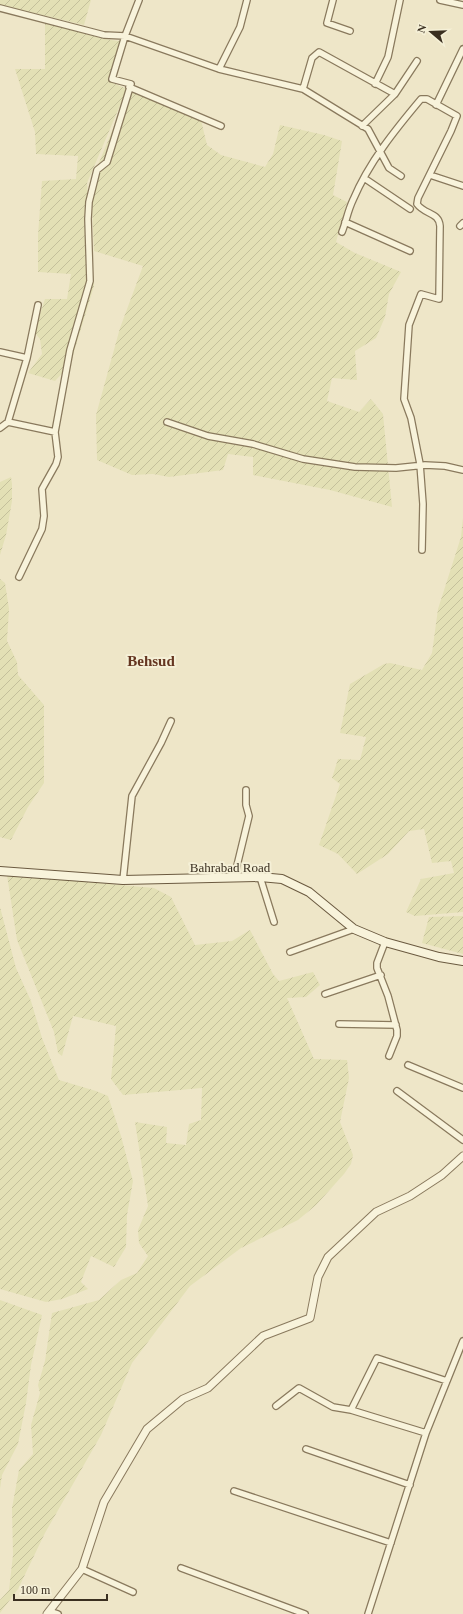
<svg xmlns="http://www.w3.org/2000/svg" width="463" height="1614" font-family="'Times New Roman',serif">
  <defs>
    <pattern id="farmland-furrows" width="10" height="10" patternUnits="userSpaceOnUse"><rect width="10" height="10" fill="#e3e0b5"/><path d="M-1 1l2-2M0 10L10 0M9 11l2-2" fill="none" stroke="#c4c09b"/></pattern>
  </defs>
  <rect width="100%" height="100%" fill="#eee6c8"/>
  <!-- farmland -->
  <path fill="url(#farmland-furrows)" d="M0,0H91L84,25L0,5Z
    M45,22L105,39L124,42L113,83L127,89L87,183L94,286L70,365L55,381L28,373L42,354L40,339L34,332L45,299H67L71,274L38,272V235L42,181L76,179L78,156L36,154L35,132L15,69H45Z
    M129,90L200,116L207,145L221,155L265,167L273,154L280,125L324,135L342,141L333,195L347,202L336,242L355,253L401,272L389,294L385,317L376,338L355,351L357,380L332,378L327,401L359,412L371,399L383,414L392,507L330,490L253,475V457L228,454L223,470L169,477L153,474L132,475L97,460L96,415L120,328L143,266L94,251L91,182Z
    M11,477L12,484V501L6,535L0,555V482Z
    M463,518V912L415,916L406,912L421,879L454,873L451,861L432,863L424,829L409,831L388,854L357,874L338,854L319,845L340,784L332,778L338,759L360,760L366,737L340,733L350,684L384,664L390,663L422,670L432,653L438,609L461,537Z
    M0,579L5,583L9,609L7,641L17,662L18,675L44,705V783L28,807L11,840L0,837Z
    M7,875L154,888L171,897L195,945L232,941L250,930L273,974L279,981L313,972L320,985L306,997L287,998L314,1059L347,1060L349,1078L340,1122L353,1155L351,1164L344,1174L316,1205L298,1220L241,1248L190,1286L132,1363L101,1435L45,1533L18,1589L0,1613V1600L9,1590L13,1555L12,1508L19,1470L33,1454L31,1425L40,1393L38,1385L45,1361L52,1313L99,1300L121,1280L137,1273L148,1256L139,1243L138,1230L148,1206L135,1122L167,1127L166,1143L186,1145L189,1124L201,1120L202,1088L123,1095L111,1079L116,1026L73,1016L62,1056L58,1053L54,1032L17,940Z
    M0,907L16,968L31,1001L42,1038L59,1080L96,1091L108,1096L121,1136L133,1181L127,1215L126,1247L114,1267L91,1256L81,1282L88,1289L62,1299L46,1302L0,1289Z
    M463,916V954L422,943L429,917Z
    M0,1300L42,1315L31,1365L26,1403L18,1444L2,1475L0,1489Z"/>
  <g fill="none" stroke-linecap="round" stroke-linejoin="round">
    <!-- minor casing -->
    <g stroke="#89795d" stroke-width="8">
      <path id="minor" d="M333,0L327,23L350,31
        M440,0L463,5
        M0,8L104,35L125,36L219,69L240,27L247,0
        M219,69L303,89
        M375,84L388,57L400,0
        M129,87L221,126
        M395,94L319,52L312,58L303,89L368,129L389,168L401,176
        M436,105L463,49
        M362,126L395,94L417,61
        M430,175L463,186
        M364,178L410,209
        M345,222L410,251
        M460,226L463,223
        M342,232C346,222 348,210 353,200C369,162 395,130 421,99H427L457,116L451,131L418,198L417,204C425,215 439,212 440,226L439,299L421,294L409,325L404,399L411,418L420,464L423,504L422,550
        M0,352L27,358
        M8,422L27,358L38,305
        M167,422L208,436L253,444L303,459L355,467L396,468L425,465L445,466L463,470
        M0,428L8,422L55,432L70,350L90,281L88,219L89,202L97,170L107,162L131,84L112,79L125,36L139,0
        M19,577L42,529L44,516L42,489L56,464L58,457L55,432
        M260,877L274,922
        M234,878L249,816L246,805V790
        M123,880L132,796L161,743L171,721
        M385,942L377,963V968L388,996L397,1030V1036L389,1056
        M290,952L354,929
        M325,994L381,975
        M339,1024L396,1025
        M408,1065L463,1088
        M397,1091L463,1140
        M276,1406L299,1388L333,1407L351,1410L426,1433
        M351,1410L377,1358L447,1381
        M306,1449L410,1485
        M234,1491L391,1543
        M181,1568L305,1614
        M82,1569L133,1592
        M49,1611L58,1614
        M368,1614L426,1433L463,1341"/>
    </g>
    <!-- tertiary casing -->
    <g stroke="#89795d" stroke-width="9">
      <path id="tertiary" d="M47,1614L82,1569L104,1502L147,1429L183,1399L208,1388L263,1336L310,1318L318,1277L328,1257L376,1212L410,1196L442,1175L463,1156"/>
    </g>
    <!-- secondary casing -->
    <g stroke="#6b5a40" stroke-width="10">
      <path id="secondary" d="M0,871L123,880L260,877L282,879L309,892L354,929L385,942L439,957L463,961"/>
    </g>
    <!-- minor -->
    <use href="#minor" stroke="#f8f3db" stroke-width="5.5"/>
    <!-- tertiary -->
    <use href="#tertiary" stroke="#f8f3db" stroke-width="7"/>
    <!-- secondary -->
    <use href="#secondary" stroke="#f8f3db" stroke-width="8"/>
  </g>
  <g text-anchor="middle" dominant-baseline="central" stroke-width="4" stroke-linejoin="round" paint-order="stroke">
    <!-- street labels -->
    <g font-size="13" fill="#3a2f20" stroke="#f5f0d7">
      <text x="230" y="867">Bahrabad Road</text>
    </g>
    <!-- quarter labels -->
    <g font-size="15" font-weight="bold" fill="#653621" stroke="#f5f0d7">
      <text x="151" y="661">Behsud</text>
    </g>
  </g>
  <!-- north arrow -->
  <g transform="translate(431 32) rotate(289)" stroke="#f5f0d7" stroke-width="3" paint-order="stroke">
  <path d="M0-3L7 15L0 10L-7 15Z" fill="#3a2f20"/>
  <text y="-6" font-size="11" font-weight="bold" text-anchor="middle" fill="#3a2f20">N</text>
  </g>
  <!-- scale -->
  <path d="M14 1594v6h93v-6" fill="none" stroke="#3a2f20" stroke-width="2"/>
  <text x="20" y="1594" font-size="12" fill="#3a2f20" stroke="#f5f0d7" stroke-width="3" paint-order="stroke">100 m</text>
</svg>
